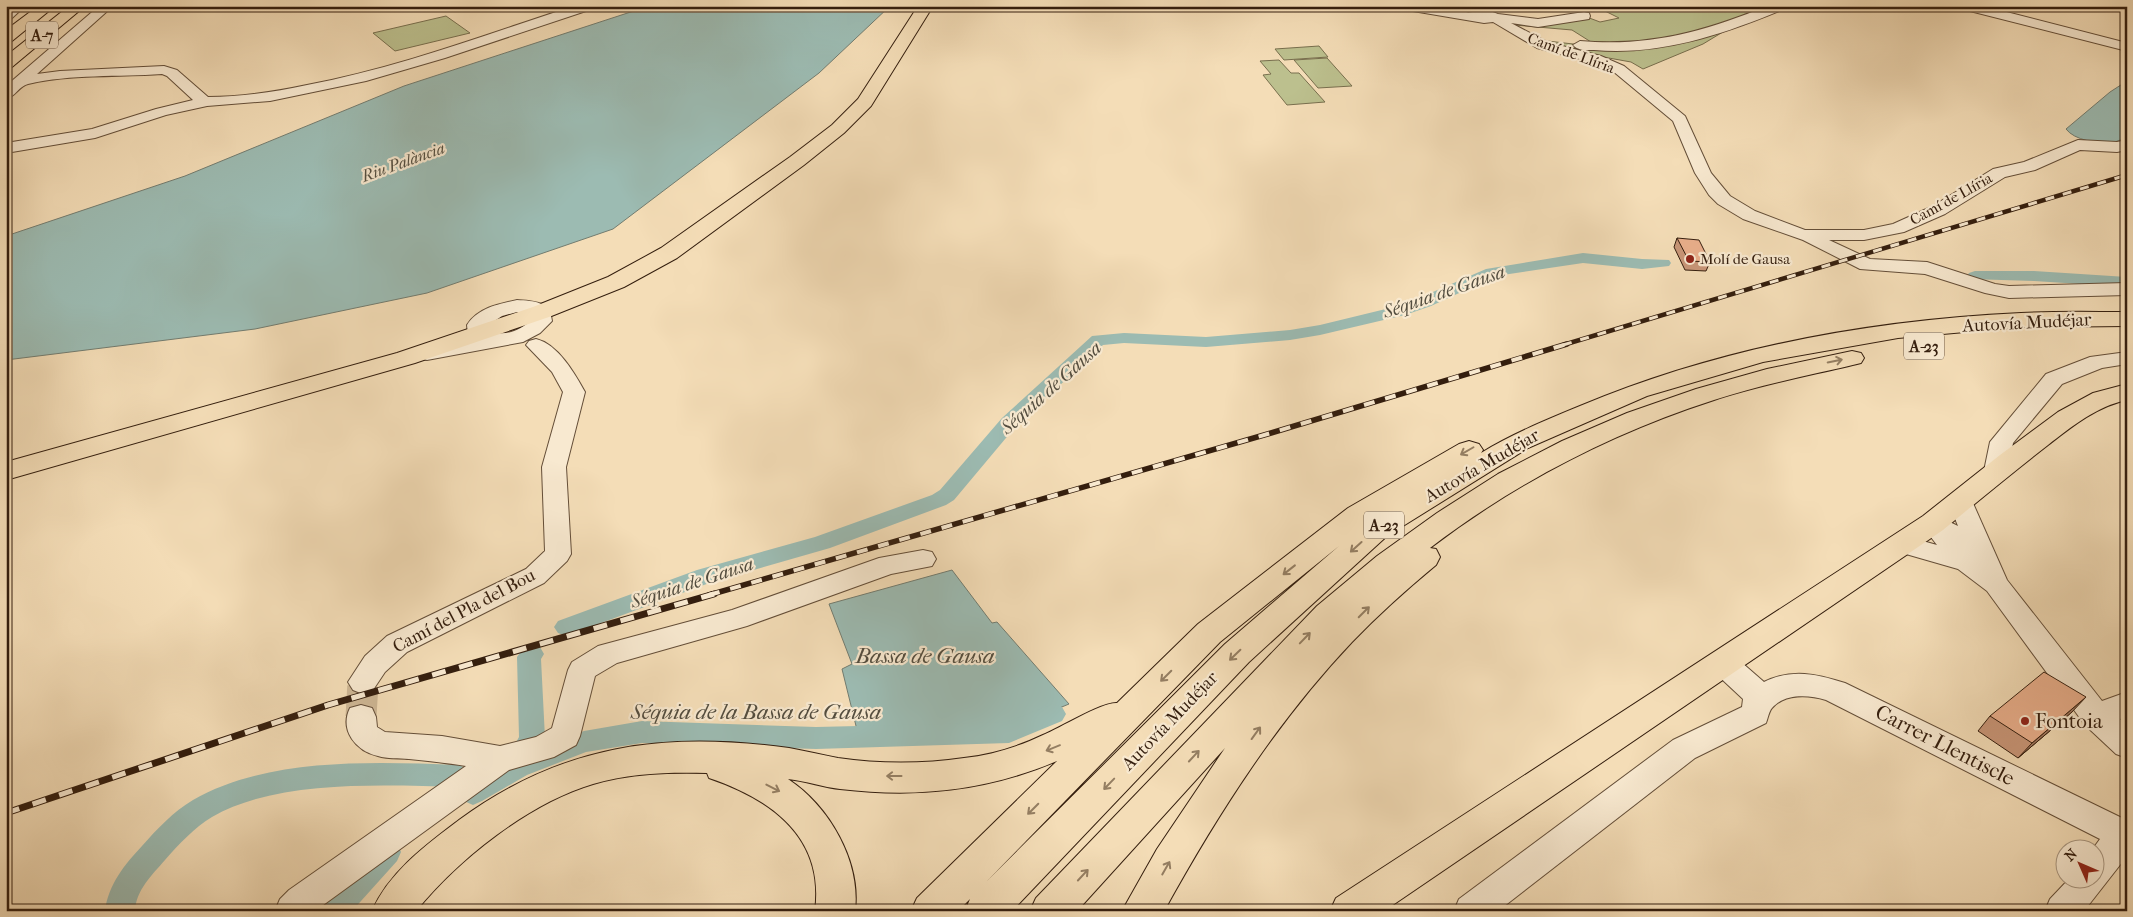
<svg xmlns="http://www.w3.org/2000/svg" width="2133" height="917" font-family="'IM FELL French Canon',serif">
  <rect width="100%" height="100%" fill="#f4ddb7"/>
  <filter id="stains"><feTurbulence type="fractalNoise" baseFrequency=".004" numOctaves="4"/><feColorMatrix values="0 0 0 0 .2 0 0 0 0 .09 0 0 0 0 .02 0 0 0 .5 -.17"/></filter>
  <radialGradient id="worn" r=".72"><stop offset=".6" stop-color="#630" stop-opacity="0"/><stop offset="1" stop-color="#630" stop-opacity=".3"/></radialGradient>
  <!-- green -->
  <path fill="#bcc08e" stroke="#786f4e" d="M1618,6H1779L1736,24L1703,44L1643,69L1631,62L1592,55L1530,39L1599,47L1572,30L1503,24L1504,18L1538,23L1584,16L1600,22L1619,18L1605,11Z
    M446,16L470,33L395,51L373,33Z
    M1319,46L1328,57L1284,60L1275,49Z
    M1327,58L1352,86L1318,88L1294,60Z
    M1279,60L1291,73H1299L1325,102L1287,105L1263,75L1271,74L1260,61Z"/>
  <!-- water -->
  <path fill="#9cbbb2" stroke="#727c70" d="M649,6H890L819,73L613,229L427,293L255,329L6,360V236L185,176L404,86Z
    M2127,81V138C2122,139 2116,142 2111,143C2098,144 2074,140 2066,129L2110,92Z
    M952,570L992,623L997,622L1069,704L1006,730H857L842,669L852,664L829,604Z"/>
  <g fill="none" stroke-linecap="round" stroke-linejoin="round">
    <!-- canal -->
    <path fill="#9cbbb2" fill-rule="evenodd" d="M1583,253L1642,259L1669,260L1671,263L1669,266L1642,269L1583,263L1496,276L1431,306L1405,315L1320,335L1290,340L1206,347L1124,343L1103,345L1016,426L954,500L946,505L830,548L712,582L566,636L558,633L554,627L558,621L697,570L815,537L932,495L940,490L1002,418L1092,336L1124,333L1206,337L1290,330L1320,325L1394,307L1419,298L1486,269Z
      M1975,271H2034L2127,277V287L2034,281L1969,279L1967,276L1969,273Z
      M532,645L540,647L544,654L541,659L545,738L540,747L584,731L642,721L816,727L943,724L1007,722L1053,704L1062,707L1066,714L1062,721L1009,743L816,749L642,743L586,752L527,775L482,801L473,805L464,801L460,793L463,785L458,787C385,785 277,779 212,817C194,828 179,844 165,860C152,875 136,890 135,911H105C108,885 125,864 142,846C157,829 173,812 193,800C268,757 374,762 458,765L467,768L471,776L468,782L517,756L513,748L519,737L517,657L524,647Z
      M387,839L397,843L401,852L397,861L352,911H318L323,901L377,843Z"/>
    <!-- minor-tunnel -->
    <path stroke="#ceb795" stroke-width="31" stroke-dasharray="31 16" stroke-linecap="butt" d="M361,717L363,682"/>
    <!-- minor casing -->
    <g stroke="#644e38" stroke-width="2">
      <path id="minor" d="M11,6H25L11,19L6,20V10Z
        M99,6H113L37,74L60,71L164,66L177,70L208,97C242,97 274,92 307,85C398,68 485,35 574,6H593L592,9L445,58L366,81L270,101L207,106L166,115L95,138L6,153V143L92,129L156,109L193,100L167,76L162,74C118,77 71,74 28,84C19,86 15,97 6,99V86Z
        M1401,6H1431L1472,13L1457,9L1456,6H1477L1498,14L1538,19L1584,12L1589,13L1590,16L1589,19L1538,27L1511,23L1547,42L1601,56L1624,66L1685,116L1711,173L1730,196L1755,211L1805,230H1864L1893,224L1933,206L1993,169L2024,162L2078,140L2117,142L2127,140V150L2117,152L2080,150L2035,170L2005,177L1945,214L1904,232L1864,240H1829L1870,259L1927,262L1995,284L2009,286L2127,283V295L2009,298L1985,293L1925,274L1860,269L1803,240L1743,219L1718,204L1709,195L1695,173L1673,121L1614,72L1591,62L1537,48L1493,22L1484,23L1407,10Z
        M1767,6H1785L1784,9C1724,34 1660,56 1594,50C1587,50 1578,51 1573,45L1580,41C1648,47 1704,32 1767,6Z
        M1961,6H1983L2127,43V51L1962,9Z
        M517,300C534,301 550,301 552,321L540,333L523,342L427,360L420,358L416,354L420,350L471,340L468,335L467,325C478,308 498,304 517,300ZM517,312L531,315L532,320C518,331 506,337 488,331L487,326L502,316Z
        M536,339C558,344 575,374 585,392L566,467L571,554L567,561L544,583L407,652L385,672L373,690L363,694L353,690L348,682L365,656L387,636L526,569L545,551L542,467L563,392L552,372L526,345L529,341Z
        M2127,352V364L2102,368L2062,384L2013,443L2008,471L2005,477L1996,479L1987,477L1984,471L1990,442L2046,374L2090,357Z
        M1960,493L1969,495L1972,501L2007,580L2102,701L2127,692V717L2120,719L2127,726V758L2116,754L2085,725L1987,591L1958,569L1892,550L1888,544L1892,538L1901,535L1937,545L1920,523L1924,517L1933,514L1958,526L1948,501L1951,495Z
        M923,550L932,552L936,559L932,566L891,574L747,626L617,663L595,676L580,736L576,745L554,757L509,770L315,911H275L280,899L289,890L466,766C447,763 428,761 409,759C399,758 387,759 378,756C356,751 339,730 350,708L361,705L372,708L376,717L377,727L385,732L442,736L500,746L536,737L552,728L568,670L572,662L598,646L732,610L879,558Z
        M1723,652L1733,655L1764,682C1792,668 1817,674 1845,683L2122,818L2127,823V856L2084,911H2045L2050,899L2068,880H2096V850H2092L2100,839L2098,838L1826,700C1809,695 1785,693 1772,708C1769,711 1768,718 1766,723L1695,758L1498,911H1454L1459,899L1673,740L1742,707L1743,699L1713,671L1709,663L1713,655Z"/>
    </g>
    <!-- major casing -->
    <g stroke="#341e0e" stroke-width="2">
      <path id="major" d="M918,6H933L871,106L844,133L804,165L677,258L624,287L549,317L415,363L6,480V462L397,353L533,307L608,277L661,248L790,157L832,125L858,99Z
        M2127,384V400C2097,406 2071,427 2048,445C2012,473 1978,501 1943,530L1384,911H1330L1336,898L1923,516L2000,455L2058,412L2093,393Z"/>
    </g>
    <!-- highway casing -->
    <g stroke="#341e0e" stroke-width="2">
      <path id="highway" d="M38,6H55L12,41L6,43V30Z
        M69,6H85L12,67L6,69V56Z
        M2127,312V326L2021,327L1898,338L1763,362L1647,396L1528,448L1387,536L1249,662L1012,911H965L970,899L958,911H911L917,898L1057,761C986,791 917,798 840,789C823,787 806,781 788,779C829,806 861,861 855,911H815C825,837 771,799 709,778L707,773C669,772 630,773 593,784C529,803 458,859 416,911H372C389,872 426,845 459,820C563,744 664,731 789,748C806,751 822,755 838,758C879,764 923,764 964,758C991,755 1018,747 1043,735C1060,728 1102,702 1117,703L1198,624L1348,508L1459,444L1469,441L1479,444L1483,450L1481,453C1512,434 1546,420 1580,406C1718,348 1871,320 2021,313C2056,311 2092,312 2127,312ZM1339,546L1225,644L987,881L1220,642Z
        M1852,351L1861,353L1864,358L1861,363C1812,375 1762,384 1714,400C1612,433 1515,483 1430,548L1436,549L1440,557L1436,565C1407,589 1379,614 1352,642C1277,721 1217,815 1164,911H1122L1157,849L1225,748L1077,911H1030L1036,898L1317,606L1377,556L1437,513L1498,474L1562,441L1627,413L1696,389L1767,369Z"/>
    </g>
    <!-- minor -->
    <use href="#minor" fill="#f8e9d0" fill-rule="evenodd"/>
    <!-- major -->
    <use href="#major" fill="#f4ddb7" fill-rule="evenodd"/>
    <!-- highway -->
    <use href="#highway" fill="#f4ddb7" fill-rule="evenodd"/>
    <!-- rail-far2 casing -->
    <g stroke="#341e0e" stroke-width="4.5">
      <path id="rail-far2" d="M1563,345L2127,175"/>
    </g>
    <!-- rail-far1 casing -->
    <g stroke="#341e0e" stroke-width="5.5">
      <path id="rail-far1" d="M709,595L1271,433L1567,344"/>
    </g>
    <!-- rail casing -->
    <g stroke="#341e0e" stroke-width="7">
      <path id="rail" d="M6,813L328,705L714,594"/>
    </g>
    <!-- rail-far2 -->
    <use href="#rail-far2" stroke="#f8e9d0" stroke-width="3" stroke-dasharray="9" stroke-linecap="butt"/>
    <!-- rail-far1 -->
    <use href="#rail-far1" stroke="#f8e9d0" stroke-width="4" stroke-dasharray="11" stroke-linecap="butt"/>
    <!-- rail -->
    <use href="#rail" stroke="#f8e9d0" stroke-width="5" stroke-dasharray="14" stroke-linecap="butt"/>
  </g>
  <!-- wall -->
  <path fill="#c99678" stroke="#341e0e" d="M1677,238L1710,262L1706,271L1685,270L1674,247Z
    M2072,712L2018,758L1978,731L1990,716Z"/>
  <!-- shaded-wall -->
  <path fill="#a47a62" stroke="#341e0e" d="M2086,697L2072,712L2018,758L2032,743Z"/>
  <!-- building -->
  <path fill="#eaaf8c" stroke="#341e0e" d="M1677,238L1699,240L1710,262L1689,261Z
    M2044,672L2086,697L2032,743L1990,716Z"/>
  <!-- one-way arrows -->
  <defs><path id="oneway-shaft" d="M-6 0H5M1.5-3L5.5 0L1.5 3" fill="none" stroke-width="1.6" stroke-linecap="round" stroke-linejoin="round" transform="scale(1.25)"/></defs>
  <g stroke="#947e62">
    <use href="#oneway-shaft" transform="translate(1835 361) rotate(-11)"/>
    <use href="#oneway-shaft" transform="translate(1467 451) rotate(150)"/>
    <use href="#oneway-shaft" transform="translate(1356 547) rotate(138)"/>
    <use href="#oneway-shaft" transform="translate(1289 570) rotate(142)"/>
    <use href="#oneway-shaft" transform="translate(1364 612) rotate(-45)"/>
    <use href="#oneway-shaft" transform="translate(1305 638) rotate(-46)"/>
    <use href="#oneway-shaft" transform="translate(1235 655) rotate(136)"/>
    <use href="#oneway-shaft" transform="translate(1166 676) rotate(135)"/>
    <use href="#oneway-shaft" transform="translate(1256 733) rotate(-54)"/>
    <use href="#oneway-shaft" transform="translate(1053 748) rotate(158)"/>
    <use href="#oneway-shaft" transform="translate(1194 756) rotate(-47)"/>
    <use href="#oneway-shaft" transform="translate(894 776) rotate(180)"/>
    <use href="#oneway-shaft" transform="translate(1109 784) rotate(134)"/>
    <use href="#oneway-shaft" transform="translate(773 788) rotate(27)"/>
    <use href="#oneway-shaft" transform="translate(1033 809) rotate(135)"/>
    <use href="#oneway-shaft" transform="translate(1166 868) rotate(-60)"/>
    <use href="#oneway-shaft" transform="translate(1083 875) rotate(-47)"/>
  </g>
  <!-- markers -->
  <g fill="#8f2418" stroke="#f8e9d0" stroke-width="2">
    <circle cx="1690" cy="259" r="5"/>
    <circle cx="2025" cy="721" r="5"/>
  </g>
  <g text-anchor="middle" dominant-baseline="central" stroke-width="4.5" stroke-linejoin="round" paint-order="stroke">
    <!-- far-street labels -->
    <g font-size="15" fill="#341e0e" stroke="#f8e9d0">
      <text transform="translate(1571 53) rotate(20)">Camí de Llíria</text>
      <text transform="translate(1951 199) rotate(-29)">Camí de Llíria</text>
    </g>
    <!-- far-poi labels -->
    <g font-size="15" fill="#341e0e" stroke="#f8e9d0" text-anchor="start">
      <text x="1700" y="259">Molí de Gausa</text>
    </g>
    <!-- shield labels -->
    <g fill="#f8e9d0" stroke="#6f5b48" stroke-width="1">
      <rect x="26" y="21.5" width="32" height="27" rx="4"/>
      <rect x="1904" y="332.5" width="40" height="27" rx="4"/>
      <rect x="1364" y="511.5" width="40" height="27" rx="4"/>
    </g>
    <g font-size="16" font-weight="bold" fill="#341e0e">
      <text x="42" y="35">A-7</text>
      <text x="1924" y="346">A-23</text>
      <text x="1384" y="525">A-23</text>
    </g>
    <!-- far-water labels -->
    <g font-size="16" font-style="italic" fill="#534d3f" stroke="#f8e9d0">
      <text transform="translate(403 162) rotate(-20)">Riu Palància</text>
    </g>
    <!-- street labels -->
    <g font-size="18" fill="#341e0e" stroke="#f8e9d0">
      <text transform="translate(2027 323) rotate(-3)">Autovía Mudéjar</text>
      <text transform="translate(1482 466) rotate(-30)">Autovía Mudéjar</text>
      <text transform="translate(464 611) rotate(-28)">Camí del Pla del Bou</text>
      <text transform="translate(1170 721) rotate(-46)">Autovía Mudéjar</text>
    </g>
    <!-- water labels -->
    <g font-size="19" font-style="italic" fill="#534d3f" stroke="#f8e9d0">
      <text transform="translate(1444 292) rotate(-19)">Séquia de Gausa</text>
      <text transform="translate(1051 388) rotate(-42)">Séquia de Gausa</text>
      <text transform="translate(692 583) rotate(-18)">Séquia de Gausa</text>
    </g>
    <!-- near-poi labels -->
    <g font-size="21" fill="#341e0e" stroke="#f8e9d0" text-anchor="start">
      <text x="2035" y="721">Fontoia</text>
    </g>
    <!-- near-street labels -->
    <g font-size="21" fill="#341e0e" stroke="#f8e9d0">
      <text transform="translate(1945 745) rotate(27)">Carrer Llentiscle</text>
    </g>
    <!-- near-water labels -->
    <g font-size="22" font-style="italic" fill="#534d3f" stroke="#f8e9d0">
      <text x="925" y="656">Bassa de Gausa</text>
      <text x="756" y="712">Séquia de la Bassa de Gausa</text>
    </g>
  </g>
  <!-- margin -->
  <rect width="2133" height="917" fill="none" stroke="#f4ddb7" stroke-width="25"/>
  <rect x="8" y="8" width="2118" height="902" fill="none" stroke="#341e0e" stroke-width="2.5"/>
  <rect x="12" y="12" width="2108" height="892" fill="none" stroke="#341e0e"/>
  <!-- north arrow -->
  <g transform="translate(2080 864) rotate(315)"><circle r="24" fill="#f8e9d0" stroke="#aa9882"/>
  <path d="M0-4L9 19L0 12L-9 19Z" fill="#8f2418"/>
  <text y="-8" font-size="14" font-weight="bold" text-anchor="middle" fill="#341e0e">N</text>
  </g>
  <rect width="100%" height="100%" filter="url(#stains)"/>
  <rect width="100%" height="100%" fill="url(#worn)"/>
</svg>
